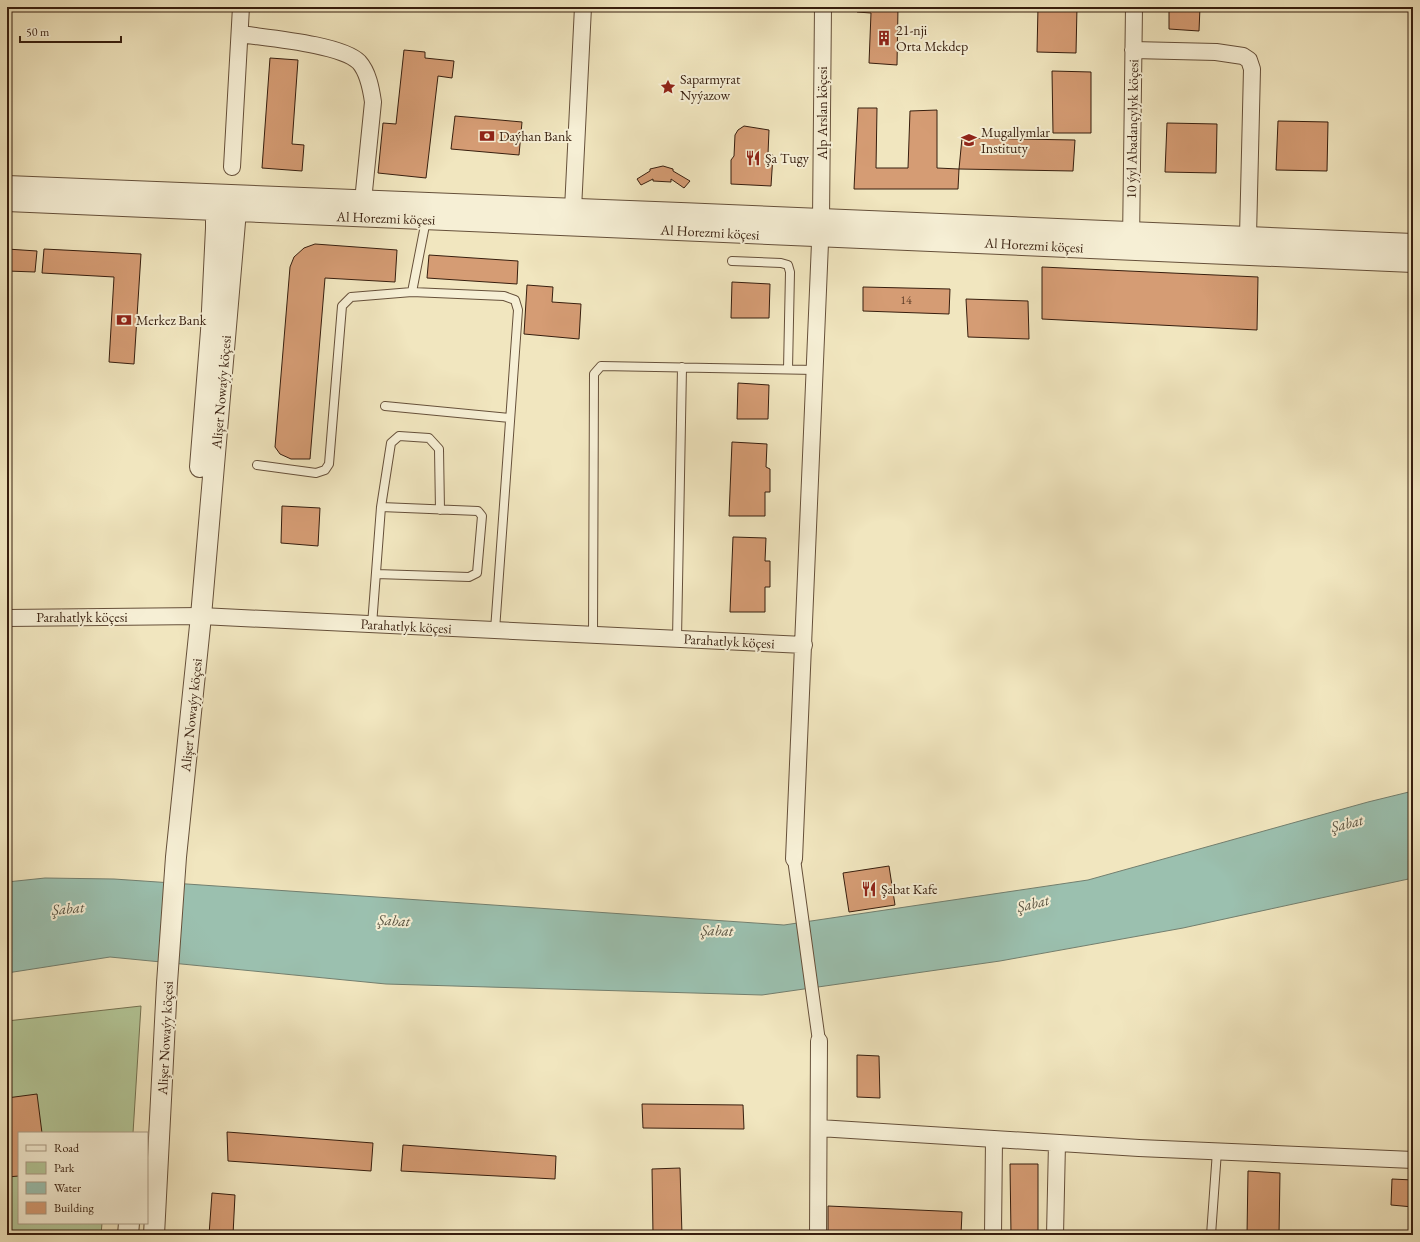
<svg xmlns="http://www.w3.org/2000/svg" width="1420" height="1242" font-family="'EB Garamond',serif">
  <rect width="100%" height="100%" fill="#f1e6bf"/>
  <filter id="stains"><feTurbulence type="fractalNoise" baseFrequency=".005" numOctaves="4"/><feColorMatrix values="0 0 0 0 .2 0 0 0 0 .09 0 0 0 0 .02 0 0 0 .5 -.17"/></filter>
  <radialGradient id="worn" r=".72"><stop offset=".6" stop-color="#630" stop-opacity="0"/><stop offset="1" stop-color="#630" stop-opacity=".3"/></radialGradient>
  <!-- green -->
  <path fill="#b3c697" stroke="#757252" d="M141,1006L133,1133H19V1223H102L101,1235H7V1021Z"/>
  <!-- water -->
  <path fill="#9bc0af" stroke="#737f6f" d="M1413,791V878L1183,928L1000,961L762,995L386,984L110,957L7,973V882L45,878L114,879L784,925L1088,880L1368,802Z"/>
  <!-- building -->
  <path fill="#d59c74" stroke="#371e0e" d="M857,7H898L897,65L869,63L871,13L857,12Z
    M1038,7H1077L1076,53L1037,52Z
    M1169,7H1200L1199,31L1169,29Z
    M404,50L425,52V58L454,61L452,78L438,76L426,178L378,173L383,123L396,124Z
    M270,58L298,60L292,144L304,145L302,171L262,168Z
    M1052,71L1091,72V133H1053Z
    M858,108H877L876,168H908L910,111L937,110V168L959,169L958,189H854Z
    M455,116L522,122L519,155L451,149Z
    M1278,121L1328,122L1327,171L1276,170Z
    M1167,123L1217,124L1216,173L1165,172Z
    M744,126L769,130L768,154L773,155L771,186L731,184V160L734,156L735,135L738,130Z
    M962,138L1075,140L1073,171L959,169Z
    M663,166L673,169V171L690,181L684,188L671,179V182L653,181V179L641,185L637,179L650,171V169Z
    M315,244L397,250L395,282L325,278L310,459H291L280,454L275,447L290,267L294,257L304,248Z
    M7,249L37,251L35,272L7,271Z
    M44,249L141,254L134,364L109,362L114,277L42,273Z
    M429,255L518,261L517,284L427,278Z
    M1042,267L1258,277L1257,330L1042,319Z
    M732,282L770,284L769,318H731Z
    M527,285L553,287L552,302L581,304L579,339L524,334Z
    M863,287L950,289L949,314L863,311Z
    M966,299L1028,301L1029,339L968,337Z
    M738,383L769,385L768,419H737Z
    M732,442L767,444L766,467L770,469V492H765V516H729Z
    M282,506L320,508L318,546L281,543Z
    M733,537L766,538L765,561H770V587H765V612H730Z
    M889,866L895,905L849,912L843,873Z
    M857,1055L879,1056L880,1098L857,1097Z
    M37,1094L42,1133H45H19V1176L7,1177V1098Z
    M642,1104L743,1105L744,1129L643,1128Z
    M227,1132L373,1143L371,1171L228,1161Z
    M403,1145L556,1156L555,1179L401,1171Z
    M1010,1164H1038V1235H1011Z
    M680,1168L682,1235H653L652,1169Z
    M1248,1171L1280,1173L1279,1235H1247Z
    M1392,1179L1413,1180V1207L1391,1205Z
    M212,1193L235,1195L233,1235H209Z
    M828,1206L962,1212L961,1235H828Z"/>
  <g fill="none" stroke-linecap="round" stroke-linejoin="round">
    <!-- service casing -->
    <g stroke="#66503a" stroke-width="10">
      <path id="service" d="M732,261L781,263L788,265L790,272L788,369
        M412,292L504,296L515,300L518,310L495,630
        M385,406L510,418
        M257,465L316,473L325,470L329,464L342,306L351,297L412,292L426,220
        M381,507L391,443L399,436L429,438L439,449L440,510
        M372,625L381,507L478,511L482,516L477,573L469,577L376,574
        M593,635L594,374L601,366L815,370
        M677,639L682,367
        M1211,1235L1217,1151"/>
    </g>
    <!-- pedestrian casing -->
    <g stroke="#66503a" stroke-width="14">
      <path id="pedestrian" d="M794,859L819,1041"/>
    </g>
    <!-- minor casing -->
    <g stroke="#66503a" stroke-width="18">
      <path id="minor" d="M240,34C266,38 341,44 359,62C368,72 371,88 373,102L363,201
        M1133,50L1216,52L1243,56L1249,60L1252,69L1248,236
        M232,167L241,7
        M573,209L583,7
        M1131,242L1134,7
        M7,618L201,616L804,645
        M794,859L821,219L823,7
        M819,1128L1139,1148L1413,1160
        M818,1235L819,1041
        M993,1235L994,1139
        M1055,1235L1057,1143"/>
    </g>
    <!-- tertiary casing -->
    <g stroke="#66503a" stroke-width="22">
      <path id="tertiary" d="M7,186C476,206 944,222 1413,244
        M7,201L1413,262
        M200,467L211,331L216,228V197
        M128,1235L129,1223
        M154,1235L167,983L176,857L201,616L237,199"/>
    </g>
    <!-- service -->
    <use href="#service" stroke="#f6efd5" stroke-width="8"/>
    <!-- pedestrian -->
    <use href="#pedestrian" stroke="#f6efd5" stroke-width="12"/>
    <!-- minor -->
    <use href="#minor" stroke="#f6efd5" stroke-width="16"/>
    <!-- tertiary -->
    <use href="#tertiary" stroke="#f6efd5" stroke-width="20"/>
  </g>
  <!-- icons -->
  <defs>
    <g id="building-bare" transform="scale(1.2)"><path d="M-4-6H4V6H1V3H-1V6H-4ZM-2.5-4.3h1.7v1.8h-1.7ZM.8-4.3h1.7v1.8H.8ZM-2.5-1h1.7V.8h-1.7ZM.8-1h1.7V.8H.8Z" fill="#8f2418" stroke="#f6efd5" stroke-width="2.5" paint-order="stroke"/></g>
    <g id="sight-bare" transform="scale(1.2)"><path d="M0-6L1.8-2.2L6-1.7L2.9 1.2L3.7 5.4L0 3.3L-3.7 5.4L-2.9 1.2L-6-1.7L-1.8-2.2Z" fill="#8f2418" stroke="#f6efd5" stroke-width="2.5" paint-order="stroke"/></g>
    <g id="bank-bare" transform="scale(1.2)"><path d="M-6-4H6V4H-6ZM0-2.3a2.3 2.3 0 1 0 0 4.6a2.3 2.3 0 1 0 0-4.6Z" fill="#8f2418" stroke="#f6efd5" stroke-width="2.5" paint-order="stroke"/></g>
    <g id="university-bare" transform="scale(1.2)"><path d="M0-5L7-2L0 1L-7-2ZM-4 1L0 2.5L4 1V4Q0 6-4 4Z" fill="#8f2418" stroke="#f6efd5" stroke-width="2.5" paint-order="stroke"/></g>
    <g id="restaurant-bare" transform="scale(1.2)"><path d="M-5-6h1v4h1v-4h1v4h1v-4h1v5L-1.5 .5V6h-2V.5L-5-1ZM5-6V6H3V1.5H1.5Q1.5-4 5-6Z" fill="#8f2418" stroke="#f6efd5" stroke-width="2.5" paint-order="stroke"/></g>
  </defs>
  <g fill-rule="evenodd">
    <use href="#building-bare" x="884" y="38"/>
    <use href="#sight-bare" x="668" y="87"/>
    <use href="#bank-bare" x="487" y="136"/>
    <use href="#university-bare" x="969" y="140"/>
    <use href="#restaurant-bare" x="753" y="158"/>
    <use href="#bank-bare" x="124" y="320"/>
    <use href="#restaurant-bare" x="869" y="889"/>
  </g>
  <g text-anchor="middle" dominant-baseline="central" stroke-width="4" stroke-linejoin="round" paint-order="stroke">
    <!-- number labels -->
    <g font-size="12" fill="#5e3e28">
      <text x="906" y="300">14</text>
    </g>
    <!-- poi labels -->
    <g font-size="14" fill="#371e0e" stroke="#f6efd5" text-anchor="start">
      <text x="896" y="30">21-nji<tspan x="896" dy="16">Orta Mekdep</tspan></text>
      <text x="680" y="79">Saparmyrat<tspan x="680" dy="16">Nyýazow</tspan></text>
      <text x="981" y="132">Mugallymlar<tspan x="981" dy="16">Instituty</tspan></text>
      <text x="499" y="136">Daýhan Bank</text>
      <text x="765" y="158">Şa Tugy</text>
      <text x="136" y="320">Merkez Bank</text>
      <text x="881" y="889">Şabat Kafe</text>
    </g>
    <!-- street labels -->
    <g font-size="14" fill="#371e0e" stroke="#f6efd5">
      <text transform="translate(822 113) rotate(-90)">Alp Arslan köçesi</text>
      <text transform="translate(1132 129) rotate(-89)">10 ýyl Abadançylyk köçesi</text>
      <text transform="translate(386 218) rotate(2)">Al Horezmi köçesi</text>
      <text transform="translate(710 232) rotate(3)">Al Horezmi köçesi</text>
      <text transform="translate(1034 245) rotate(3)">Al Horezmi köçesi</text>
      <text transform="translate(221 392) rotate(-85)">Alişer Nowaýy köçesi</text>
      <text x="82" y="617">Parahatlyk köçesi</text>
      <text transform="translate(406 626) rotate(3)">Parahatlyk köçesi</text>
      <text transform="translate(729 641) rotate(3)">Parahatlyk köçesi</text>
      <text transform="translate(191 715) rotate(-84)">Alişer Nowaýy köçesi</text>
      <text transform="translate(165 1038) rotate(-87)">Alişer Nowaýy köçesi</text>
    </g>
    <!-- water labels -->
    <g font-size="15" font-style="italic" fill="#554f3e" stroke="#f6efd5">
      <text transform="translate(1347 823) rotate(-14)">Şabat</text>
      <text transform="translate(1033 903) rotate(-14)">Şabat</text>
      <text transform="translate(68 908) rotate(-5)">Şabat</text>
      <text transform="translate(394 920) rotate(3)">Şabat</text>
      <text transform="translate(717 930) rotate(1)">Şabat</text>
    </g>
  </g>
  <!-- margin -->
  <rect width="1420" height="1242" fill="none" stroke="#f1e6bf" stroke-width="24"/>
  <rect x="8" y="8" width="1404" height="1226" fill="none" stroke="#371e0e" stroke-width="2"/>
  <rect x="12" y="12" width="1396" height="1218" fill="none" stroke="#371e0e"/>
  <!-- legend -->
  <rect x="18" y="1132" width="130" height="92" fill="#f6efd5" stroke="#aa9b85"/>
  <rect x="26" y="1145" width="20" height="6" fill="#f6efd5" stroke="#aa9b85"/>
  <text x="54" y="1152" font-size="12" fill="#371e0e">Road</text>
  <rect x="26" y="1162" width="20" height="12" fill="#b3c697" stroke="#aa9b85"/>
  <text x="54" y="1172" font-size="12" fill="#371e0e">Park</text>
  <rect x="26" y="1182" width="20" height="12" fill="#9bc0af" stroke="#aa9b85"/>
  <text x="54" y="1192" font-size="12" fill="#371e0e">Water</text>
  <rect x="26" y="1202" width="20" height="12" fill="#d59c74" stroke="#aa9b85"/>
  <text x="54" y="1212" font-size="12" fill="#371e0e">Building</text>
  <!-- scale -->
  <path d="M20 36v6h101v-6" fill="none" stroke="#371e0e" stroke-width="2"/>
  <text x="26" y="36" font-size="12" fill="#371e0e" stroke="#f6efd5" stroke-width="3" paint-order="stroke">50 m</text>
  <rect width="100%" height="100%" filter="url(#stains)"/>
  <rect width="100%" height="100%" fill="url(#worn)"/>
</svg>
